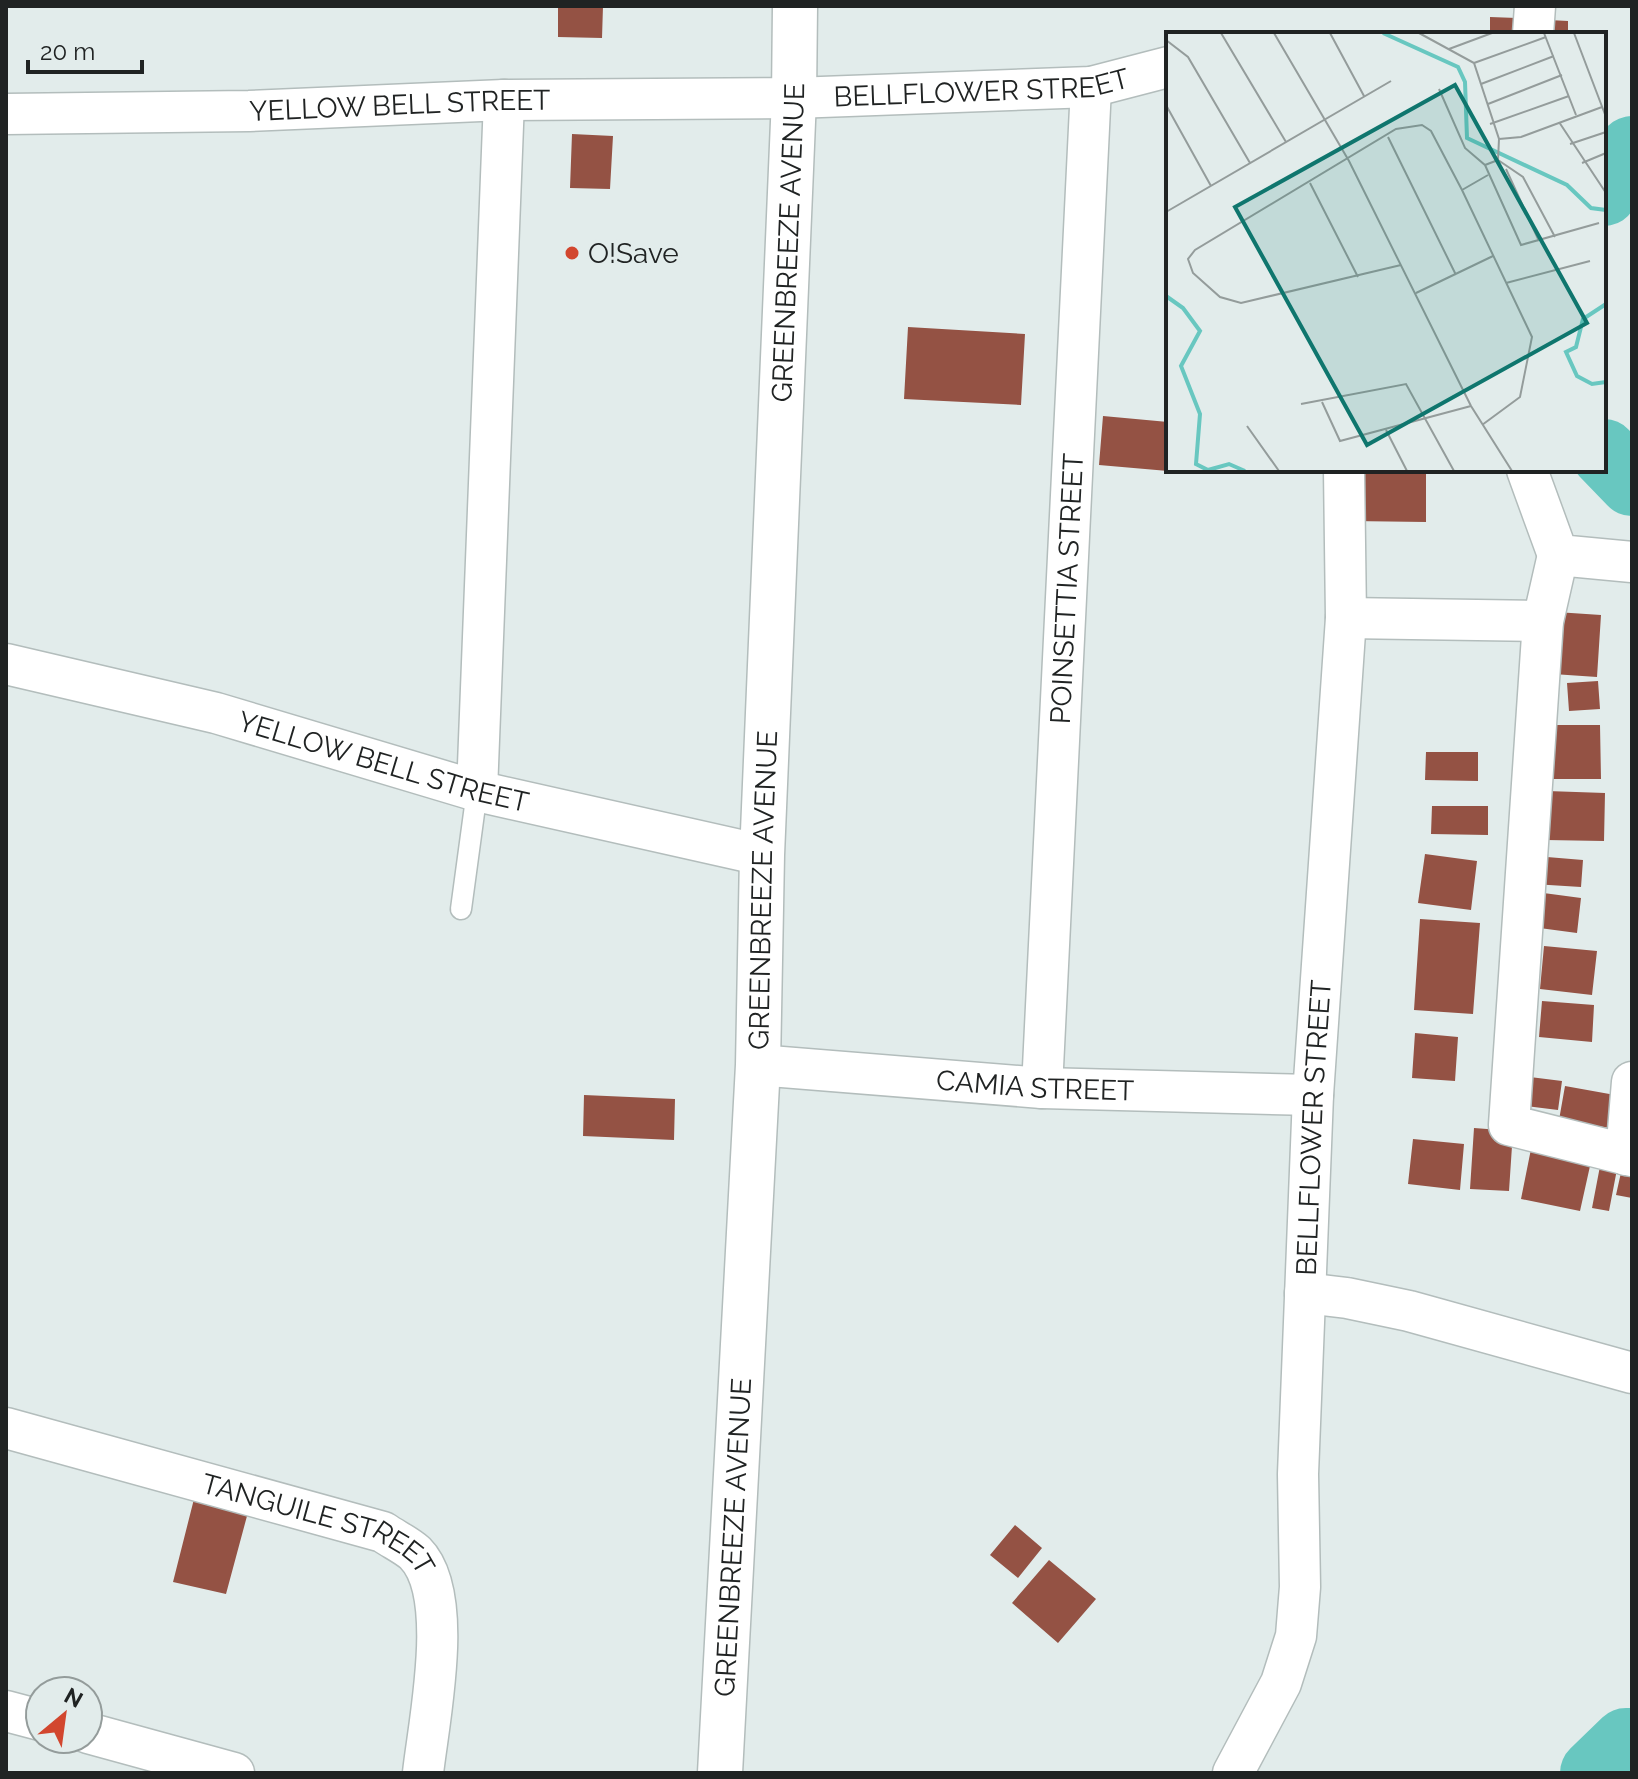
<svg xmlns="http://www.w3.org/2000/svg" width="1638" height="1779" font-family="Raleway,sans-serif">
  <rect width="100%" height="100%" fill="#e2eceb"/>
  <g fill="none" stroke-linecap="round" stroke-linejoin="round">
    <!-- river -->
    <path stroke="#68c7c0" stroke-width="68" d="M1604,192L1632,150
      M1604,453L1632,482
      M1594,1773L1626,1742H1632"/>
  </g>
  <!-- building -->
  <path fill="#945244" d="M558,6H603L602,38L558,37Z
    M1490,17L1517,18V34H1490Z
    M1549,20L1568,21V34H1549Z
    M572,134L613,136L610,189L570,188Z
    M908,327L1025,334L1021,405L904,399Z
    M1103,416L1168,422V471L1099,465Z
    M1352,470H1426V522L1351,521Z
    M1556,612L1601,615L1597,677L1553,674Z
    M1598,681L1600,709L1569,711L1567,683Z
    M1550,725H1600L1601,779H1550Z
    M1426,752H1478V781L1425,780Z
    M1547,791L1605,793L1604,841L1546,840Z
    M1432,806H1488V835L1431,834Z
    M1425,854L1477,861L1471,910L1418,903Z
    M1535,856L1583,860L1581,887L1533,884Z
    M1536,892L1581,898L1577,933L1532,927Z
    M1420,919L1480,923L1473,1014L1414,1010Z
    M1544,946L1597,951L1592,995L1540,989Z
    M1542,1001L1594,1005L1592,1042L1539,1037Z
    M1415,1033L1458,1037L1455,1081L1412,1078Z
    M1515,1075L1562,1081L1558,1110L1511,1104Z
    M1565,1086L1615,1095L1610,1128L1559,1120Z
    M584,1095L675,1099L674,1140L583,1136Z
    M1474,1128L1513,1131L1509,1191L1470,1189Z
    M1413,1139L1464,1144L1460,1190L1408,1184Z
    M1532,1144L1592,1157L1580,1211L1521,1199Z
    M1601,1161L1618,1164L1609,1211L1592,1208Z
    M1622,1168L1632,1170V1198L1616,1195Z
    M194,1499L247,1516L226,1594L173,1582Z
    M1015,1525L1042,1548L1018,1578L990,1555Z
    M1049,1560L1096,1599L1058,1643L1012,1603Z"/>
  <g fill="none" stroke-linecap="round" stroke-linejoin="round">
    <!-- lane casing -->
    <g stroke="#b3bdbc" stroke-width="23">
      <path id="lane" d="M461,909L477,791"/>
    </g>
    <!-- street casing -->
    <g stroke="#b3bdbc" stroke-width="43">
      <g id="street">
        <path d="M1533,34L1535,6"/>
        <path id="s1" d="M6,114L249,111L504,100L794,98L1091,87L1168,67"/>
        <path d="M1527,470L1558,555L1632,562"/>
        <path d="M1558,555L1543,621L1509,1125L1632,1156"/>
        <path d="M1346,618L1543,621"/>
        <path id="s2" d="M6,664L216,713L477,791L762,855"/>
        <path d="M477,791L504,100"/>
        <path id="s3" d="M758,1065L1042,1088L1313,1095"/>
        <path id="s4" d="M1042,1088L1091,87"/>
        <path d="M1626,1155L1632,1082"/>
        <path d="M1305,1293L1347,1298L1409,1311L1632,1373"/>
        <path id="s5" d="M6,1428L383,1532C393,1539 406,1545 415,1553C456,1594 429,1719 423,1773"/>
        <path d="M6,1711L40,1720"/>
        <path d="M88,1733L234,1773"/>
        <path id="s6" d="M1233,1773L1281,1683L1296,1636L1300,1587L1298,1474L1313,1095L1346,618L1344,470"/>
      </g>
    </g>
    <!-- secondary casing -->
    <g stroke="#b3bdbc" stroke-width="47">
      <g id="secondary">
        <path id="s7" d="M720,1773L758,1065L762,855L794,98L795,6"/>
      </g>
    </g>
    <!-- lane -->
    <use href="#lane" stroke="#fff" stroke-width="20"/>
    <!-- street -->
    <use href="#street" stroke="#fff" stroke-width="40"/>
    <!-- secondary -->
    <use href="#secondary" stroke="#fff" stroke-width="44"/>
  </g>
  <!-- markers -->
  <circle fill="#d2462e" stroke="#e2eceb" stroke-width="3" cx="572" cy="253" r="8"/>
  <g text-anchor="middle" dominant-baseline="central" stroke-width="8" stroke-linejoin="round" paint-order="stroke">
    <!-- street labels -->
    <g font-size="28" fill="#202323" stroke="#e2eceb">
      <text stroke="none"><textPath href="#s1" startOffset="976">BELLFLOWER STREET</textPath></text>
      <text stroke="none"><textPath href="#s1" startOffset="394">YELLOW BELL STREET</textPath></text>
      <text stroke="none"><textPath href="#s7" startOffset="1532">GREENBREEZE AVENUE</textPath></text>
      <text stroke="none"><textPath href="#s4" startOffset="500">POINSETTIA STREET</textPath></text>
      <text stroke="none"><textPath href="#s2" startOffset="390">YELLOW BELL STREET</textPath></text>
      <text stroke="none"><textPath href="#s7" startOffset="884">GREENBREEZE AVENUE</textPath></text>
      <text stroke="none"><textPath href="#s3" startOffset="278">CAMIA STREET</textPath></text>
      <text stroke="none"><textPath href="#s6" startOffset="660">BELLFLOWER STREET</textPath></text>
      <text stroke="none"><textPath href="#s5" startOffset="328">TANGUILE STREET</textPath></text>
      <text stroke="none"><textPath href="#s7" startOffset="236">GREENBREEZE AVENUE</textPath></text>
    </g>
    <!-- poi labels -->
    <g font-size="28" fill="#202323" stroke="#e2eceb" text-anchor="start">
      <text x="588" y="253">O!Save</text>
    </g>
  </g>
  <!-- overview -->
  <g transform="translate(1166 32)">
    <rect width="440" height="440" fill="#e2eceb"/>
    <path fill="none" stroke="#68c7c0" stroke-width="4" d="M217,1L292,35L299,50L301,106L401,153L425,176L440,178M0,264L17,276L34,299L15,334L34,382L30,432L42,438L63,432L79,439M440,272L417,287L410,315L400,320L411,344L426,352L440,350"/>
    <path fill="none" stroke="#949c9b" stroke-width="2" d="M55,1L120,110M108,1L183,129L305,374L346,439M164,1L198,64M253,1L308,31L333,107L332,128L319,133L299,116L273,57M378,1L410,83M408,1L440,85M0,8L22,25L84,131M283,17L326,1M308,31L380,5M315,52L388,24M322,72L396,43M0,73L45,154M393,90L440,161M324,92L403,64M222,105L290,243M333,107L355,105L436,75M404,112L440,100M332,128L357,145L389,205M416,131L440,121M319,133L355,213L433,191M340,137L373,209M144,151L192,245M296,158L322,143M0,180L225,49M235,233L75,271L54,265L27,241L22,227L29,218L230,97L256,93L265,99L296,158L366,305L354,365L316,393M340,251L424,229M250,261L327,224M156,370L174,409L305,374M135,372L240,352L288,439M81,394L113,439M220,398L241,439"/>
    <path fill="#0f766e" fill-opacity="0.15" stroke="#0f766e" stroke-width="4" d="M289,53L421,291L201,413L69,175Z"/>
    <rect width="440" height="440" fill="none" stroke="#202323" stroke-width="4"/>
  </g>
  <!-- border -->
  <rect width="1638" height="1779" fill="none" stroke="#202323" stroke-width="16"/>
  <!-- north arrow -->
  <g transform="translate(64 1715) rotate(29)"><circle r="38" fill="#e2eceb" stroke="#949c9b" stroke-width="2"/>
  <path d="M0-6L14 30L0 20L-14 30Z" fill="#d2462e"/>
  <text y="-12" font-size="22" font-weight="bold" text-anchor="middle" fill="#202323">N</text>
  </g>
  <!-- scale -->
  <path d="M28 60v12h114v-12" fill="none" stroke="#202323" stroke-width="4"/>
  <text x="40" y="60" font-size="24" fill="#202323" stroke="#e2eceb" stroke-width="6" paint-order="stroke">20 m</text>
</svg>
